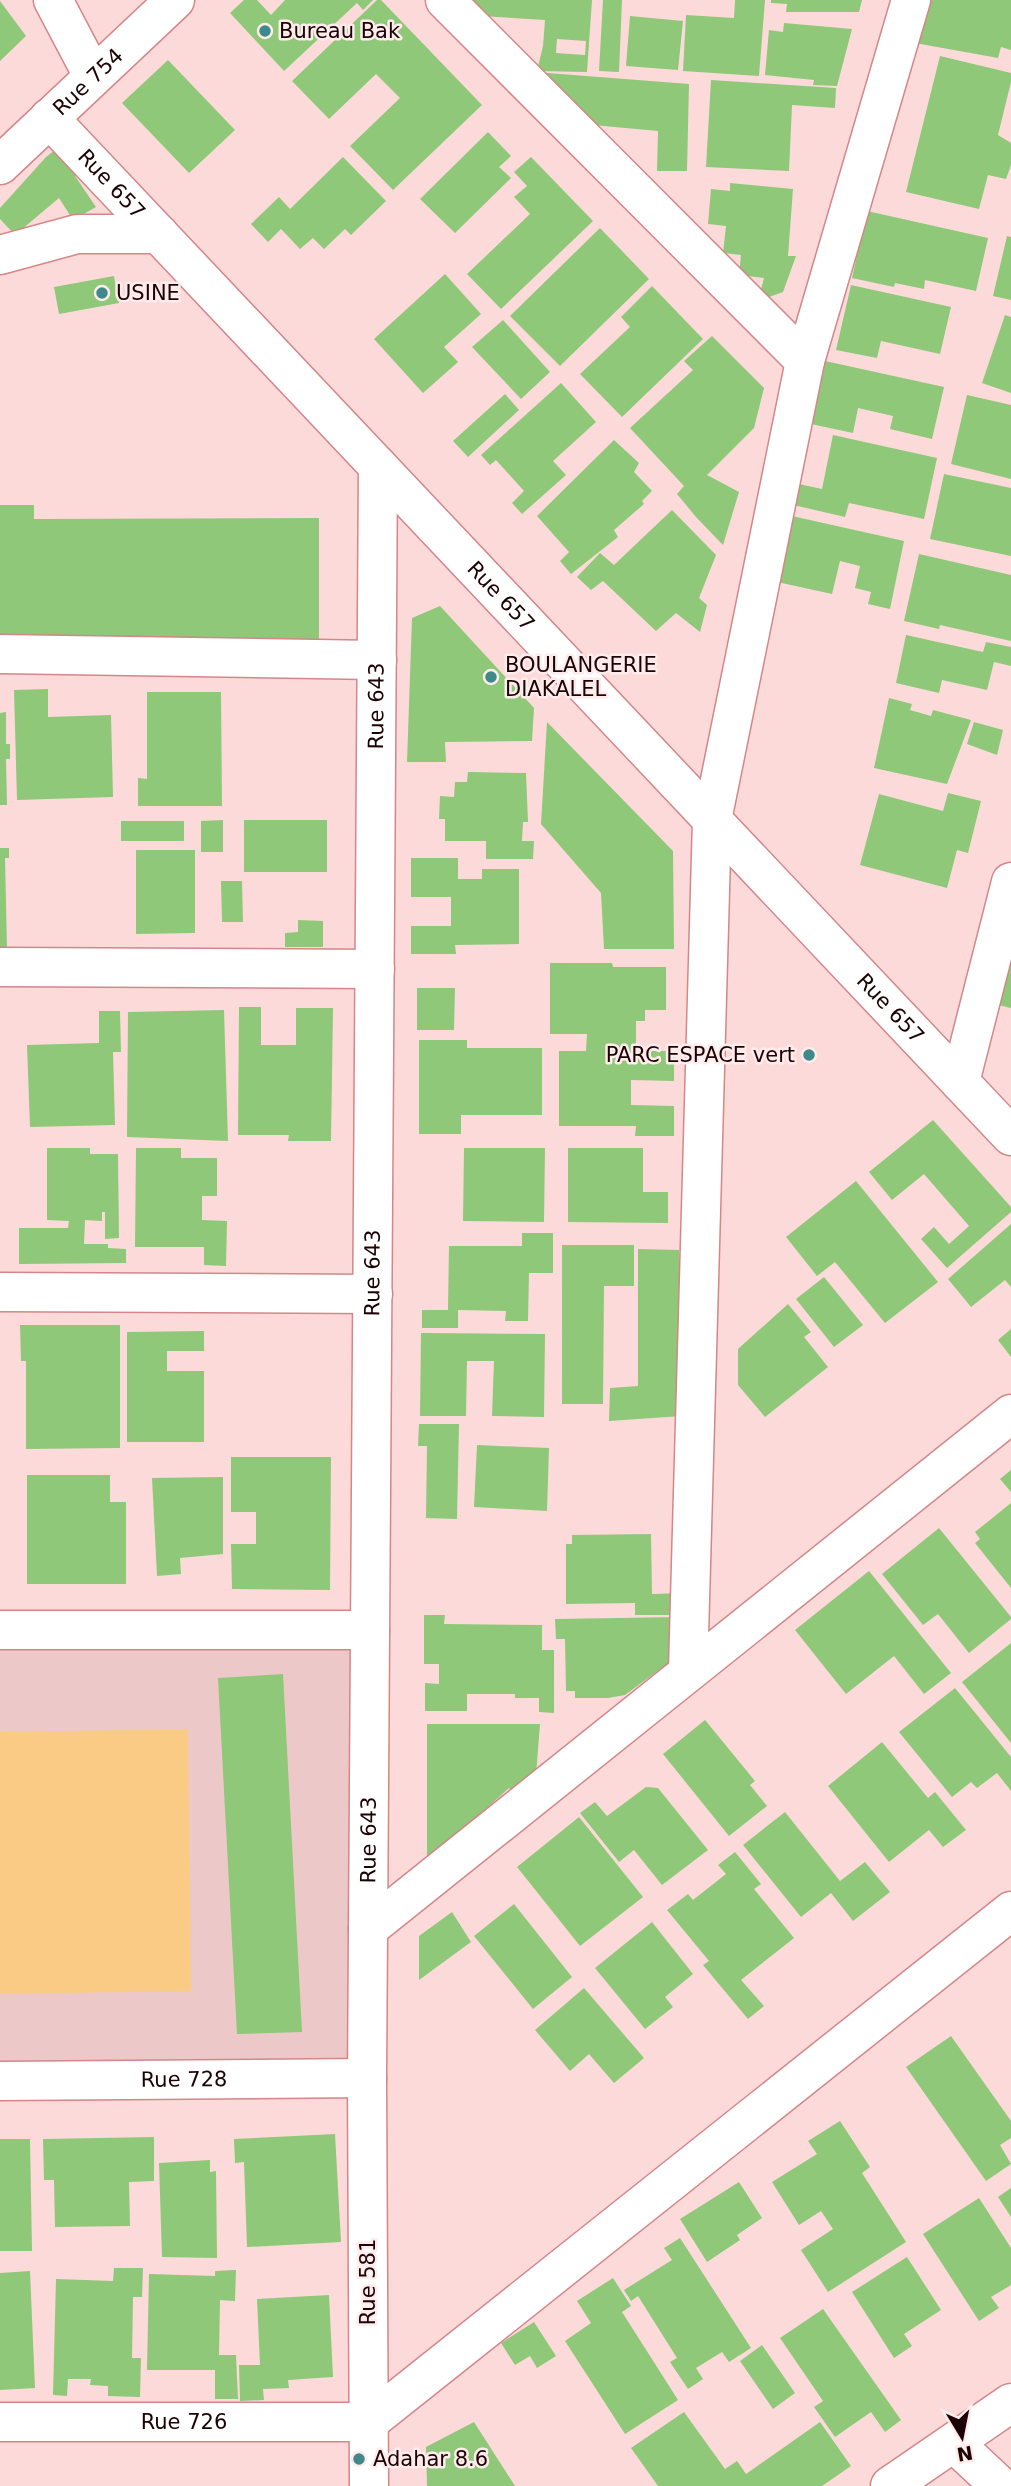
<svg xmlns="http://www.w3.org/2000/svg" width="1011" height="2486" font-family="'DejaVu Sans',sans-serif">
  <rect width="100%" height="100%" fill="#fddada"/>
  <!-- built -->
  <path fill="#edc8c9" d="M356,1644L347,2075L0,2069V1645Z"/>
  <!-- green -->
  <path fill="#f9cb85" d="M188,1729L191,1991L0,1994V1732Z"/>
  <!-- building -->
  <path fill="#8ec878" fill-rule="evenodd" d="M244,0H257L271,15L285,0H373L363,10L357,3L284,71L230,13Z
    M377,0H381L482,105L393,190L350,146L400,98L376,74L329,119L292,81Z
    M464,0H592L587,72L537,71L543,46L545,20L481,16ZM557,39L586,41L585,55L556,53Z
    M603,0H622L619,72L599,71Z
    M735,0H765L759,76L683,71L686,15L734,18Z
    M771,0H862L859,12H786L787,4L771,3Z
    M923,0H1011V50L1001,47L998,58L915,43Z
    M0,1L26,36L0,61Z
    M630,16L683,21L678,70L626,66Z
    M784,23L852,29L837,86L813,85L814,80L765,75L769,30L783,32Z
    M940,56L1011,73V82L998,135L1011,143V165L1006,179L988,175L979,209L906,192Z
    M168,60L235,130L189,173L122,103Z
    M535,72L689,84L687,171H657L658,131L582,124Z
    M711,80L836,88L835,108L792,105L789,171L706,167Z
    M488,132L511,156L499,167L511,178L455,233L420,199Z
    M60,146L81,170L75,176L96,207L73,220L59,198L15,235L0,219V208L46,157Z
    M343,157L386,201L351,235L345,229L324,249L313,238L300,249L281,229L268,242L251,224L279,197L290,209Z
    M531,157L593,221L501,309L467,274L530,214L514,197L527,186L514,172Z
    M730,183L793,189L788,256H796L783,292L758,301L764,278L739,275L741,255L723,253L726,226L708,224L711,189L730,191Z
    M867,211L988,238L976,291L925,280L924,289L895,283L894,287L852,278Z
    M600,228L649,279L560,366L510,316Z
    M1007,236L1011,237V300L993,296Z
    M445,274L481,314L444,347L458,362L423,393L374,339Z
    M114,276L119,303L59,314L54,287Z
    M851,285L951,307L940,354L881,341L877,358L836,350Z
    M652,286L703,339L622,417L580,374L630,327L621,317Z
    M1005,315L1011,317V393L982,383Z
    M503,320L550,372L521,399L472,347Z
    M712,336L764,388L754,428L707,475L739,492L723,545L696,517L677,494L684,486L630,428L693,370L684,361Z
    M825,361L944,387L932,439L890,429L893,416L858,408L853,433L811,424Z
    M561,383L596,422L553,461L566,475L522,514L512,503L524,491L496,460L490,465L481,455Z
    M505,394L519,410L468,457L453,441Z
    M967,395L1011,405V479L951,464Z
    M833,435L937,458L924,519L849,503L845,517L789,504L794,483L822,489Z
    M614,440L639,463L634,472L652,491L642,501L644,504L614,530L618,537L571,574L560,561L569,552L537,516Z
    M944,474L1011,488V556L930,539Z
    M0,505H34V519L319,518V642L0,643Z
    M672,510L716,555L699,598L707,605L700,632L676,613L656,631L603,581L591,590L577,577L600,553L614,565Z
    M783,514L904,541L890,609L868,604L871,592L855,588L860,566L840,561L832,594L768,580Z
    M919,554L1011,575V641L940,625L939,629L904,621Z
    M440,606L534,708L532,741L445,742L446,762H407L412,618Z
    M906,635L983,652L986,642L1011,647V666L994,662L987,690L942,680L939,693L896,683Z
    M48,689V717L111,715L113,797L17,800L14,690Z
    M147,692H221L222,806H138V778L147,779Z
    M889,698L912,704L910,710L931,716L933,710L971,720L947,784L874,768Z
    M6,712V744H10V759H6L7,805H0V713Z
    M547,722L673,851L674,949H604L601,893L541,824Z
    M974,722L1003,730L997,755L967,744Z
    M468,772L526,773L528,822H523L522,841H534L533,859H486V841H445V819H439L440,796L454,797L455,782H467Z
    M948,793L981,801L968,853L957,850L947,888L860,865L879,794L943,811Z
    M223,820V852H201V821Z
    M244,820H327V872H244Z
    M121,821H184V841H121Z
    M0,848H9V858H5L7,949L0,950Z
    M136,850H195V933L136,934Z
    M411,858H458V879H482V869H519V944L455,945L456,954H411V926H451V897H411Z
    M221,881H242L243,922H222Z
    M298,920L323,921V947H285V933L298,932Z
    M1011,951V1008L994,1004Z
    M550,963H612L613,967H666V1010H645V1021H636V1051H674V1081L631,1080V1105L674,1106V1136H635L636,1126H559V1051H586L587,1034H550Z
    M417,988H455L454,1030H417Z
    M239,1007H261V1045H296V1008H333L331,1141H288L289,1135H238Z
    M224,1010L228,1141L127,1137L128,1012Z
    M99,1011H120L121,1052H113L115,1125L30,1127L27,1045L99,1043Z
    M419,1040H467V1048H542V1115H461V1134H419Z
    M933,1120L1011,1207V1212L947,1268L921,1239L934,1227L949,1244L969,1226L924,1174L892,1200L869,1172Z
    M47,1148H90V1154H118L119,1238L105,1239V1212H102V1221L85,1220L84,1244H108V1248L126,1249V1263L19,1264V1228H68L69,1221L47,1220Z
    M136,1148H181V1158H217V1196H202V1220L227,1221L226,1266L204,1265V1247H135Z
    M464,1148H545L544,1222L463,1221Z
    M568,1148H643V1192H668V1223L568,1222Z
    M856,1181L938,1282L885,1323L835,1262L817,1276L786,1237Z
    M1011,1224V1287L1005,1280L971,1307L948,1279Z
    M522,1233H553V1273H529L528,1321H505L506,1311L458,1310V1328H422V1310H448L449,1246H522Z
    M562,1245H634V1286H604L603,1404H562Z
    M638,1249L679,1250L682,1416L609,1421L610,1388L638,1386Z
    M824,1277L863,1325L834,1347L796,1299Z
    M788,1304L811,1332L804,1337L828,1367L765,1417L738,1385V1349Z
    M20,1325H120V1448L26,1449V1361H21Z
    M1011,1329V1357L998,1340Z
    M204,1331V1351H167V1371H204V1442H127V1332Z
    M421,1333L545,1334L544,1417L492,1416L494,1361H467L466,1416H420Z
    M419,1424H459L457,1519L426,1518L427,1446H418Z
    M477,1445L549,1448L547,1511L474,1507Z
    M231,1457H331L330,1590L232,1589L231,1544H256V1512H231Z
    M1011,1470V1492L1000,1479Z
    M27,1475H110V1502H126V1584H27Z
    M223,1477V1554L180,1558L181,1574L157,1576L152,1478Z
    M1011,1503V1588L975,1543L980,1539L975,1532Z
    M939,1528L1011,1617V1619L969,1653L938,1614L923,1625L882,1574Z
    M651,1534L652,1594L684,1593L685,1615H635V1603L566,1604V1544H572V1535Z
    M869,1571L951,1673L924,1694L894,1656L846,1694L795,1630Z
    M424,1615H445L444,1624L542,1625V1650H554V1713L539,1712V1698H515V1694H467V1711H425V1683L439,1684V1664H424Z
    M683,1617L685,1642L667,1664L625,1695L608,1698H575V1691H566L565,1639H556L555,1619Z
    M1011,1643V1743L962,1682Z
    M283,1674L302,2032L237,2034L218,1678Z
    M955,1688L1011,1757V1791L997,1773L977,1788L971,1782L952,1797L899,1732Z
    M705,1720L755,1781L750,1785L767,1806L729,1836L663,1754Z
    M427,1724H540L536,1775L513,1793L509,1788L449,1842L427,1868Z
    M882,1742L928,1798L935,1792L966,1830L943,1847L929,1830L889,1862L828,1786Z
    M646,1787L658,1788L708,1850L662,1885L634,1850L619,1862L580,1813L595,1802L607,1816Z
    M785,1812L840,1881L865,1862L890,1892L853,1921L831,1893L801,1917L743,1845Z
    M579,1817L643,1897L580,1946L517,1867Z
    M735,1852L761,1884L754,1889L794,1938L741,1980L764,2006L748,2019L703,1965L709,1961L667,1910L688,1894L693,1900L726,1874L718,1865Z
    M514,1904L572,1977L533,2009L474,1936Z
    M452,1912L471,1942L419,1980V1936Z
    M652,1922L693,1974L665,1997L673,2007L645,2029L595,1968Z
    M584,1988L644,2058L614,2083L589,2054L570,2071L535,2030Z
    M951,2036L1011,2121V2138L1000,2145L1011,2164L986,2181L906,2067Z
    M840,2121L870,2167L862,2173L906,2242L828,2292L801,2250L833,2229L821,2211L799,2225L772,2182L817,2154L808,2141Z
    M335,2134L341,2242L247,2247L244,2162L235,2163L234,2139Z
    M154,2137V2181L129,2182L130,2226L55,2227L54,2180H44L43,2139Z
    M0,2139H30L32,2251H0Z
    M210,2160V2172L216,2171L217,2258L162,2257L159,2163Z
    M739,2182L762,2218L737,2235L740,2240L707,2262L680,2219Z
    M1011,2188V2217L998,2197Z
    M979,2198L1011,2248V2285L991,2297L999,2308L979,2321L923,2234Z
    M680,2238L751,2348L729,2362L722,2352L696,2368L703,2379L688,2389L670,2362L677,2358L638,2296L631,2301L624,2290L672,2260L664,2248Z
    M907,2257L941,2310L904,2334L912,2346L894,2358L852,2292Z
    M114,2268H143L142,2297H133L132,2358H141L140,2397L108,2396V2386L90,2385L91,2379H68L67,2396L53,2395L56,2279L113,2281Z
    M236,2270L235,2301L220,2300L219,2355H236L238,2399H215V2370H147L149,2274L215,2276V2271Z
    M30,2271L35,2388L0,2390V2273Z
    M613,2278L631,2306L622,2312L678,2400L625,2434L565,2341L591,2323L577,2301Z
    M329,2295L333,2377L288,2380L289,2388L263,2389L264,2400L240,2401L239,2365H260L257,2299Z
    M823,2309L901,2420L885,2432L871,2412L835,2437L814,2407L823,2401L780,2338Z
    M534,2322L556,2356L537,2368L530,2356L515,2365L501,2343Z
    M762,2345L795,2393L773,2409L740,2361Z
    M684,2412L725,2469L737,2461L746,2474L820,2422L851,2466L822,2486H658L631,2448Z
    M474,2422L515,2486H427L426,2447Z"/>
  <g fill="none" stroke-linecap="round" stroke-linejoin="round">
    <!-- minor casing -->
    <g stroke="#d48688" stroke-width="41">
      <g id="minor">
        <path d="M53,0L93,76"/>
        <path d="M445,0L805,361"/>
        <path id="s1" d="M49,118L1011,1136"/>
        <path id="s2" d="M0,165L175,0"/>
        <path d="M0,255L77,234H159"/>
        <path d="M0,654L377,660"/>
        <path d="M0,967L375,969"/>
        <path d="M960,1082L1011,882"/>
        <path d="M0,1292L373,1294"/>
        <path d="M0,1630H370"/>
        <path d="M688,1671L712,820L805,361L911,0"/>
        <path d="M368,1929L1011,1414"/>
        <path id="s3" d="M0,2081L367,2078"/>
        <path id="s4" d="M0,2422H369L1011,1911"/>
        <path d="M954,2443L1000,2486"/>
        <path id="s5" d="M369,2486L367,2078L378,466"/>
        <path d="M890,2486L1011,2403"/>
      </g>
    </g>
    <!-- minor -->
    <use href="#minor" stroke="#fff" stroke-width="38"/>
  </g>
  <!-- markers -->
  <g fill="#40898a" stroke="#feecec" stroke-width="2.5">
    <circle cx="265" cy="31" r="7"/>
    <circle cx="102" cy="293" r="7"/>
    <circle cx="491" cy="677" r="7"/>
    <circle cx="809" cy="1055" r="7"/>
    <circle cx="359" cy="2459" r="7"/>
  </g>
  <g text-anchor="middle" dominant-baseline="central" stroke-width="5" stroke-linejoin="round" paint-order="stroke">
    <!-- poi labels -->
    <g font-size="21" fill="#1c0205" stroke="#feecec" text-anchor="start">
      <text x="279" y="31">Bureau Bak</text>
      <text x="116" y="293">USINE</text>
      <text x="505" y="665">BOULANGERIE<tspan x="505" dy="24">DIAKALEL</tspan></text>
      <text x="795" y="1055" text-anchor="end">PARC ESPACE vert</text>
      <text x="373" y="2459">Adahar 8.6</text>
    </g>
    <!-- street labels -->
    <g font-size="21" fill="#1c0205" stroke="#feecec">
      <text stroke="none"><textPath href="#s2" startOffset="121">Rue 754</textPath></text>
      <text stroke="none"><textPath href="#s1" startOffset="91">Rue 657</textPath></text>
      <text stroke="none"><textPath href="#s1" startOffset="658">Rue 657</textPath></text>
      <text stroke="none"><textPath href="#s5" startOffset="1780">Rue 643</textPath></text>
      <text stroke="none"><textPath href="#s1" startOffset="1225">Rue 657</textPath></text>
      <text stroke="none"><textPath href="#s5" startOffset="1213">Rue 643</textPath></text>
      <text stroke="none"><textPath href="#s5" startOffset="646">Rue 643</textPath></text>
      <text stroke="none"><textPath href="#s3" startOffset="184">Rue 728</textPath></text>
      <text transform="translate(368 2282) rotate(-90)">Rue 581</text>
      <text stroke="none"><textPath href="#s4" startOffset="184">Rue 726</textPath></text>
    </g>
  </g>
  <!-- north arrow -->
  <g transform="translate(962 2437) rotate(170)" stroke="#feecec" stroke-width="5" paint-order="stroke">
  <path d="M0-5L12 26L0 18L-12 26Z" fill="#1c0205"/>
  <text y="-10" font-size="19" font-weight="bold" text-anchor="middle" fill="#1c0205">N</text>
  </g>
</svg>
